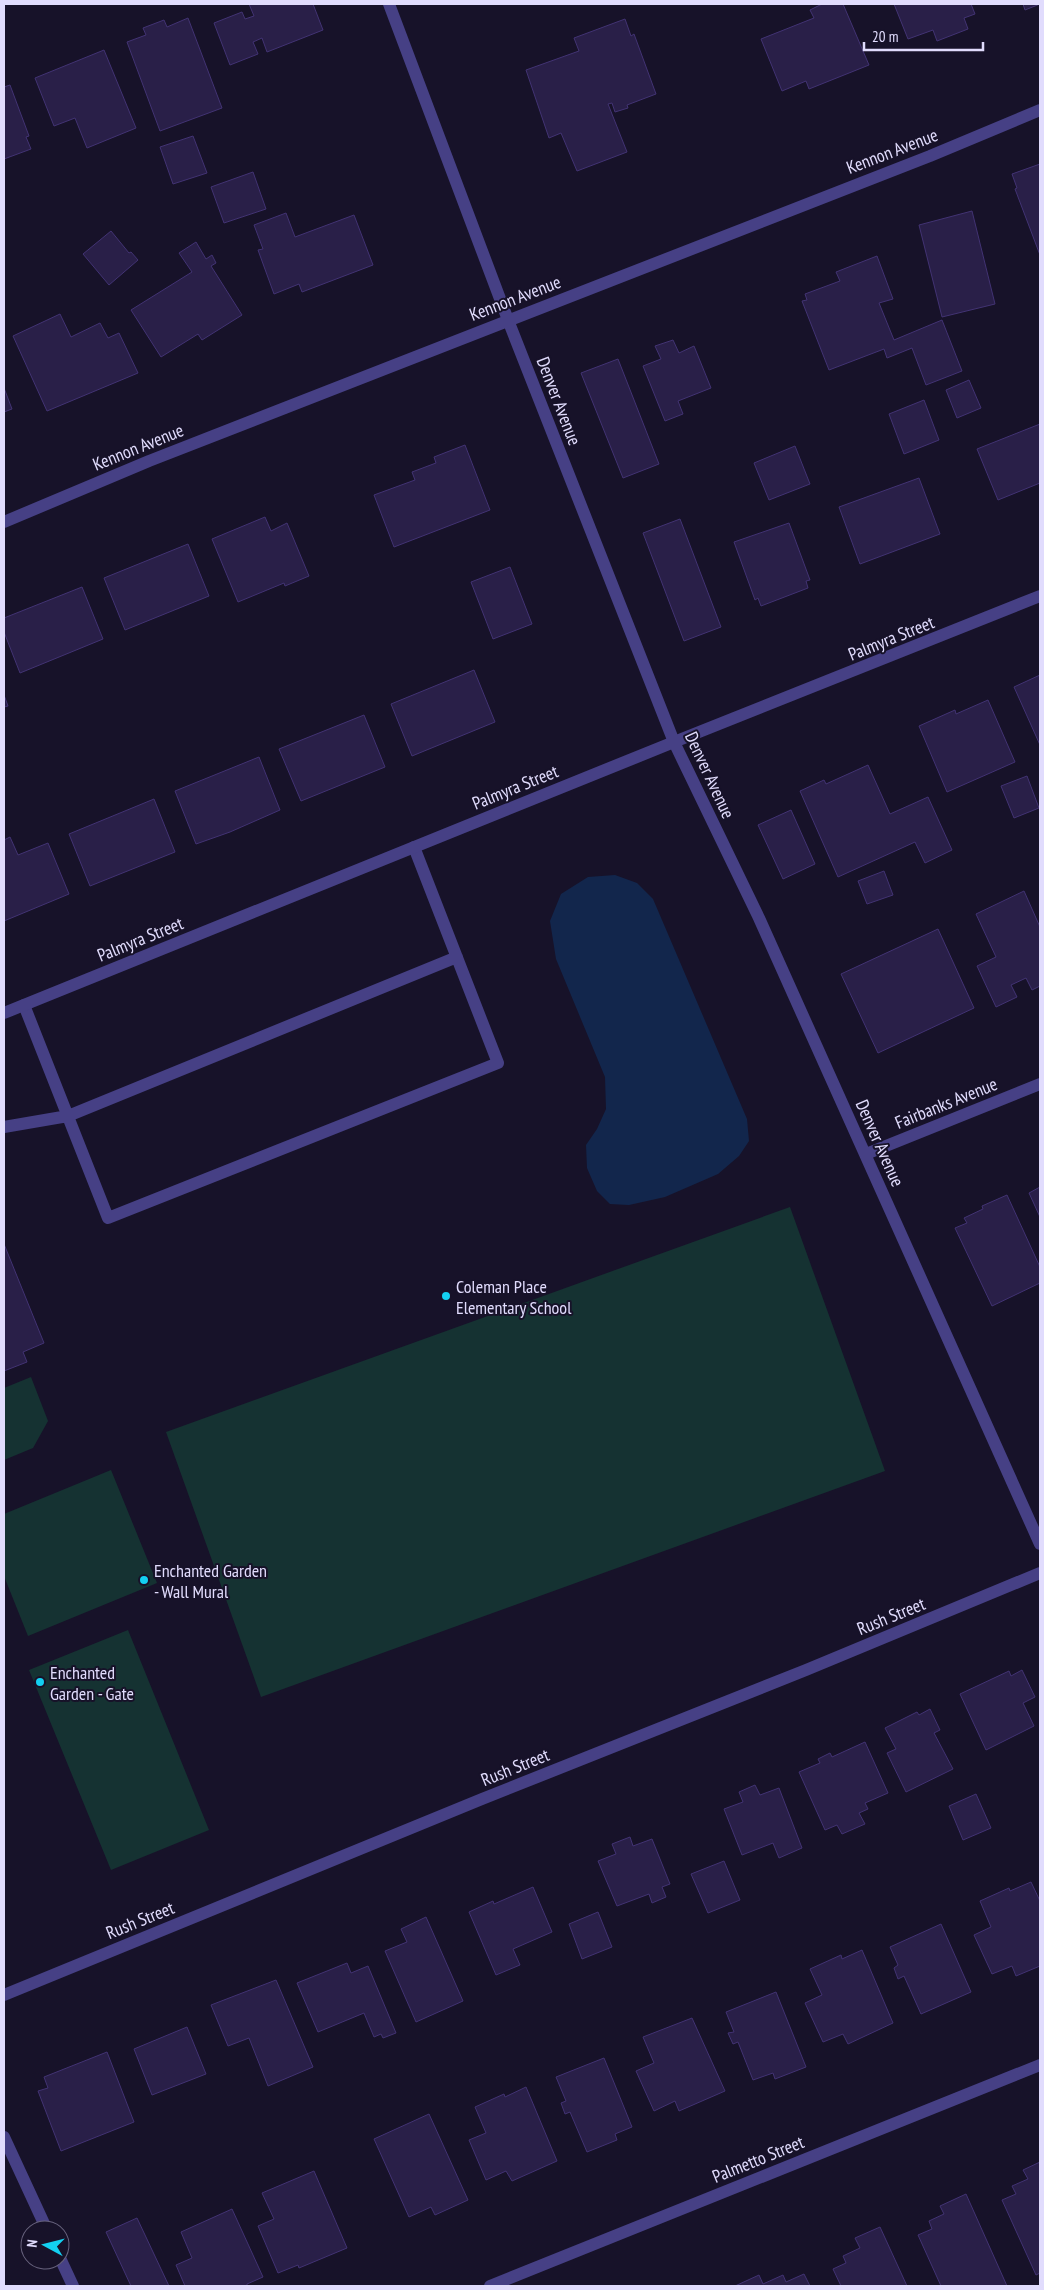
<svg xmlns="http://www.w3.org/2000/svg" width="1044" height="2290" font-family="'PT Sans Narrow',sans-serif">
  <rect width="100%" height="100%" fill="#171229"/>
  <!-- green -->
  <path fill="#153232" d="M790,1207L885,1471L261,1697L166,1432Z
    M31,1377L48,1421L33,1448L4,1460V1388Z
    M111,1470L157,1583L28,1636L4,1576V1514Z
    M128,1630L209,1830L111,1870L29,1670Z"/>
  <!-- water -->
  <path fill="#12264c" d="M615,875L637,883L653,899L747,1119L749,1141L739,1156L718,1174L665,1197L629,1205L610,1204L597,1191L587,1168L586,1145L597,1129L606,1109L605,1077L556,959L550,921L561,894L588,877Z"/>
  <!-- building -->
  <path fill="#291f48" stroke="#423373" d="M249,4H313L323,30L267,52L262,38L253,42L258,54L230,65L214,23L242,12L245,19L254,16Z
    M822,4H843L869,65L809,89L806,81L782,91L761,39L814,18L810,10Z
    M894,4H971L975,14L964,18L968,29L937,41L933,30L908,39Z
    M1023,4H1040L1025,10Z
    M188,18L222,108L160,131L127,42L146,35L143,28L164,20L167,27Z
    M625,19L631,36L634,34L656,94L627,105L628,108L615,112L612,103L608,104L627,152L577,171L561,133L549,138L526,70L579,51L574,38Z
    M104,50L136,128L87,148L75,118L54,126L35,78Z
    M10,85L29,136L26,137L31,149L4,159V87Z
    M193,136L207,173L173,184L160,147Z
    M1040,164V255L1015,189L1017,188L1012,174Z
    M253,172L266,209L224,223L211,187Z
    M972,211L995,304L942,317L919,225Z
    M286,213L295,237L354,215L373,265L302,292L299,284L274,294L258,250L263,249L254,225Z
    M111,231L129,253L131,252L138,260L109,285L83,254Z
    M196,242L206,259L212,255L216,263L211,266L242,315L202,340L198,334L161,357L131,310L192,272L179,253Z
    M877,256L893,299L879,303L894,340L942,320L962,371L926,385L912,348L887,358L884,349L829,370L802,301L807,300L805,294L840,281L836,272Z
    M60,314L71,337L100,323L108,338L119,333L138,373L47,411L13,336Z
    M673,340L679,353L694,346L711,388L678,401L683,414L665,421L643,366L661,359L655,346Z
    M618,359L659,464L623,478L581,373Z
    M969,380L981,408L957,418L946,390Z
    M4,388L12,409L4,412Z
    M924,400L939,440L904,454L889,414Z
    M1040,424V483L998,500L977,449Z
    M465,445L490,510L394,547L374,495L415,480L412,472L436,463L434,457Z
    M795,446L810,484L769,500L754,463Z
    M919,478L940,534L860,564L839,507Z
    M265,517L271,531L287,523L309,576L285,586L284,583L238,602L212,539Z
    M680,519L721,627L684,641L643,533Z
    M789,523L810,580L806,581L808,588L761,606L758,598L755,600L734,542Z
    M188,544L209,596L125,630L104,578Z
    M510,567L532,624L493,639L471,582Z
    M82,587L103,639L20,673L4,632V618Z
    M474,670L495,722L412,756L391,704Z
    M1040,675V745L1014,687Z
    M4,695L8,706L4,707Z
    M988,700L1015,762L947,792L919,726L955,710L956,714Z
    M364,715L385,767L301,801L279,749Z
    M259,757L280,810L230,832L196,844L175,791Z
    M868,765L890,814L928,797L952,850L925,863L915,842L838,877L800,791L824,780L826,784Z
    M1027,776L1039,808L1014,818L1001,786Z
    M154,799L175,852L90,886L69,834Z
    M791,810L815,864L783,879L758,825Z
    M10,837L18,855L48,843L69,894L4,921V840Z
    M884,871L893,895L867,904L858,881Z
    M1024,891L1040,927V986L1032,990L1026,978L1011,985L1017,997L996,1007L977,966L996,957L976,914Z
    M938,929L974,1008L878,1053L841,974Z
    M1040,1187V1217L1029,1193Z
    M1007,1195L1040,1267V1283L992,1306L955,1228L967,1223L964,1218L983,1209L982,1206Z
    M4,1244L44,1343L23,1352L27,1362L4,1371Z
    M1022,1670L1035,1697L1023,1703L1034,1726L986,1750L960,1694L1009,1671L1011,1676Z
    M930,1709L940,1730L934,1733L953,1769L906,1792L887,1753L896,1749L885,1728L917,1712L919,1715Z
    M865,1742L888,1793L865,1803L868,1809L859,1813L865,1824L842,1834L837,1825L825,1830L799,1772L820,1763L818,1759L830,1753L832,1757Z
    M755,1785L760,1795L779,1788L802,1848L779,1858L773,1843L742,1855L724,1809L743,1802L739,1792Z
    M976,1794L991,1828L963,1840L949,1806Z
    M630,1837L633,1846L652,1839L670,1884L662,1887L666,1897L652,1903L649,1894L617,1906L598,1861L616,1854L612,1844Z
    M724,1861L740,1900L708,1913L691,1874Z
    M1031,1882L1040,1901V1966L1016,1976L1012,1966L992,1974L974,1935L991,1927L980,1901L1009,1888L1010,1891Z
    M533,1887L552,1932L513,1949L520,1965L496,1975L469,1912L493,1901L494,1904Z
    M598,1912L612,1947L582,1959L569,1924Z
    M426,1917L463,2001L416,2022L385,1951L407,1942L401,1929Z
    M941,1924L971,1992L921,2014L904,1976L898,1979L894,1968L898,1965L890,1947Z
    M862,1950L893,2023L848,2044L843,2034L823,2042L805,2003L822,1995L810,1969L841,1955L842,1959Z
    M347,1963L351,1973L368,1966L396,2033L383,2038L381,2034L374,2037L364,2013L318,2032L297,1983Z
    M276,1980L313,2067L268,2086L249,2038L228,2046L211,2005Z
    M776,1992L806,2067L775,2079L773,2073L753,2080L738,2042L733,2044L728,2033L734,2032L726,2012Z
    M692,2018L725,2091L679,2111L675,2101L654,2111L636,2071L654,2063L643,2037Z
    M187,2027L206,2074L152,2095L134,2049Z
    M107,2052L134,2122L61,2151L38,2091L48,2088L44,2077Z
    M604,2058L632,2127L615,2134L617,2140L587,2152L570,2112L565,2114L561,2103L566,2101L556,2077Z
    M526,2087L557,2161L512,2181L506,2171L486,2180L469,2140L486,2133L475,2107L504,2094L505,2097Z
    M429,2114L468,2200L435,2215L431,2207L409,2217L374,2139Z
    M1040,2162V2273L1036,2275L1002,2200L1016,2194L1012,2186L1028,2179L1023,2170Z
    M314,2171L347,2248L299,2268L298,2265L278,2273L258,2226L274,2219L262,2193Z
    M966,2194L1007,2286H941L918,2235L932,2229L929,2221L944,2214L940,2206Z
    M232,2209L263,2277L247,2284V2286H185L176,2265L192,2258L181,2232Z
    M137,2218L169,2286H131L106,2232Z
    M880,2227L907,2286H841L833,2269L846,2263L843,2256L860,2248L855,2238Z
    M804,2274L810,2286H735L759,2275L763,2284L783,2275L786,2282Z"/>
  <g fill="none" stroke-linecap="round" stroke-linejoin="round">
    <!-- lane -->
    <path stroke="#464085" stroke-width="12" d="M24,1005L108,1218L498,1063L414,847
      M4,1127L68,1116L457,957"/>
    <!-- street -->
    <path stroke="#464085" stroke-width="12" d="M389,4L508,320L674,742L759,918L1040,1544
      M4,522L149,461L930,156L1040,110
      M4,1013L674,742L1040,596
      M866,1154L1040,1084
      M4,1995L482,1799L806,1670L1040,1573
      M4,2137L47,2230
      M60,2258L73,2286
      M490,2286L1040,2065"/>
  </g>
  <!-- markers -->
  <g fill="#13d0f1" stroke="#171229" stroke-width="2">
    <circle cx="446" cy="1296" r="5"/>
    <circle cx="144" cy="1580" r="5"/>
    <circle cx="40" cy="1682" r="5"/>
  </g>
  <g text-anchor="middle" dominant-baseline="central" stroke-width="4" stroke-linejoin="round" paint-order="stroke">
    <!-- street labels -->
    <g font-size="18" fill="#e1dcfd" stroke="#171229">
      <text transform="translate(892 151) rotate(-21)">Kennon Avenue</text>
      <text transform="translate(515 298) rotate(-21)">Kennon Avenue</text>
      <text transform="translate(559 401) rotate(69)">Denver Avenue</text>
      <text transform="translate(138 447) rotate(-22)">Kennon Avenue</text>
      <text transform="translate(891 638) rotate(-22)">Palmyra Street</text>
      <text transform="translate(710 775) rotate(65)">Denver Avenue</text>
      <text transform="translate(515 787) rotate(-22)">Palmyra Street</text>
      <text transform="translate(140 939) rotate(-22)">Palmyra Street</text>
      <text transform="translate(946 1103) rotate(-22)">Fairbanks Avenue</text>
      <text transform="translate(880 1143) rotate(66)">Denver Avenue</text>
      <text transform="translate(891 1616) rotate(-22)">Rush Street</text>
      <text transform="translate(515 1767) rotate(-22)">Rush Street</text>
      <text transform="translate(140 1920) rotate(-22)">Rush Street</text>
      <text transform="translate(758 2159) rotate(-22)">Palmetto Street</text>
    </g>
    <!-- poi labels -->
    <g font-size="18" fill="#e1dcfd" stroke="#171229" text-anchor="start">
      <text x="456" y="1286">Coleman Place<tspan x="456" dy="21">Elementary School</tspan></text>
      <text x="154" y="1570">Enchanted Garden<tspan x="154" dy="21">- Wall Mural</tspan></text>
      <text x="50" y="1672">Enchanted<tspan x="50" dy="21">Garden - Gate</tspan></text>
    </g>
  </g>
  <!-- border -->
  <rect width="1044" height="2290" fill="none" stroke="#e1dcfd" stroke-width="10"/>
  <!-- north arrow -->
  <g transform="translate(45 2245) rotate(277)"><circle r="24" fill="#171229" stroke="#68637e"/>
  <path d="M0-4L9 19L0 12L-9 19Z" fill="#13d0f1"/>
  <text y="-8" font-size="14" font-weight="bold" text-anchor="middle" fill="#e1dcfd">N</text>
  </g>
  <!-- scale -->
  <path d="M864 42v8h119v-8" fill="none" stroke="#e1dcfd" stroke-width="2.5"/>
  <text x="872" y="42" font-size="15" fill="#e1dcfd" stroke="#171229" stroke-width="4" paint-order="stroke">20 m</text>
</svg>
